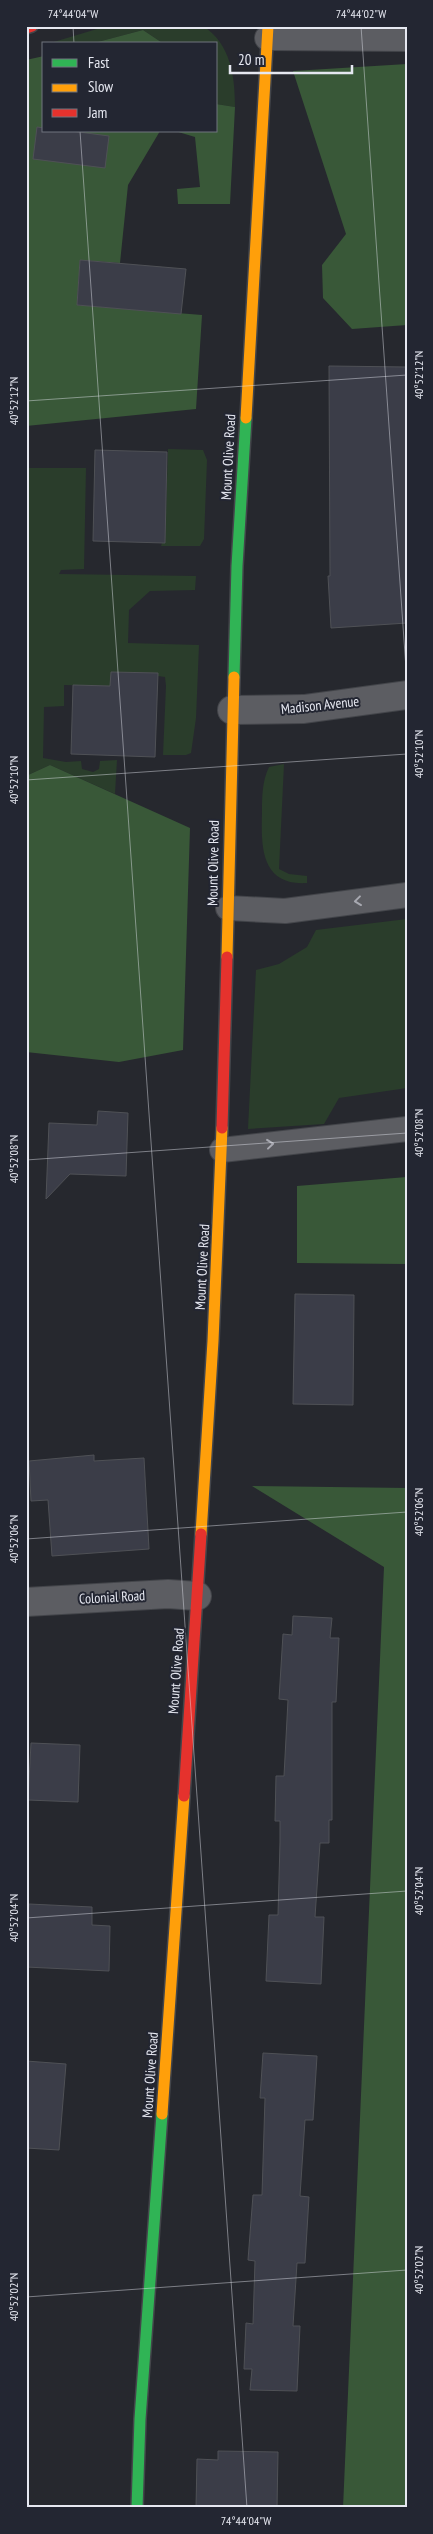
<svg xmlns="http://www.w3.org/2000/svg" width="433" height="2534" font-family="'PT Sans Narrow',sans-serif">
  <rect width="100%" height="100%" fill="#26282e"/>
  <!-- green -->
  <path fill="#2a3d2b" d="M107,26H203C231,44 235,77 235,107L216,104V44H164L143,30L90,44H47Z
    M168,449L203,450L207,460L204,539L200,546H161L162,543H165Z
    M26,468H86L84,569L61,570L59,574L196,576L195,590L150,591L129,610L128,643L199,645L196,718L191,753L186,755H163L166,686L165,677L158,676V673L111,672L110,686L64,685V706L44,707L43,758L66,762L81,761L82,769L93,772L99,769L100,761L117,760L115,794L50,765L26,776Z
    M284,764L279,869L289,874L307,876V883C261,886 261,847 262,813C262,798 262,781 269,767Z
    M407,919V1088L339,1098L324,1124L248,1129L256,970L279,964L307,947L316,930Z"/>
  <!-- forest -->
  <path fill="#395838" d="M143,30L164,44H90Z
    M44,56V131H160L128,185L120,263L80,260L77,305L202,315L196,409L26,426V60Z
    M407,64V325L352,329L323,298L322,265L346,234L293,71Z
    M216,104L235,107L230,204H178L177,189L200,187L195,137L175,131H216Z
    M50,765L190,828L183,1050L119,1062L26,1052V776Z
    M407,1177V1264L297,1263V1186Z
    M252,1486L407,1488V2508H343L384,1567Z"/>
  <!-- building -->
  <path fill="#3b3d48" stroke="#4f5156" d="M37,127L44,128V131H71L109,136L105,168L33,159Z
    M80,260L186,269L181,314L77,305Z
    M329,366L407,367V623L331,628L328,576H330Z
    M95,450L167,452L165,543L93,541Z
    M111,672L158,673L155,757L71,754L73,685L110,686Z
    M98,1111L128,1113L126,1176L70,1174L46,1199L49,1123L97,1125Z
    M295,1294L354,1295L353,1405L293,1404Z
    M94,1455V1461L144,1458L149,1549L52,1556L48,1500L31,1501L29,1461Z
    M293,1616L332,1618L330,1638H339L336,1702H332V1820H329V1843H320L315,1917H324L321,1984L266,1981L269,1915H278L280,1842V1821H275L276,1776H284L288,1700L279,1699L283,1634L292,1635Z
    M31,1743L80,1745L78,1802L28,1800Z
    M29,1904L92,1907V1925L110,1926L109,1971L26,1967V1915H28Z
    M263,2053L317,2056L313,2120H305L300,2196L309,2197L305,2263H297L293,2326H300L297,2391L250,2390L252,2369H244L246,2323L253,2324L255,2261L248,2260L253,2195H262L265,2098H260Z
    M26,2061L66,2064L59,2150L26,2148Z
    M218,2451L278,2452L277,2508H196L197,2459L218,2460Z"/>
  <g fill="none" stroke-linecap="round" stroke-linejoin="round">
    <!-- lane casing -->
    <g stroke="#43454a" stroke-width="26">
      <path id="lane" d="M267,38L407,39
        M228,908L285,911L407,895
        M222,1150L407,1129"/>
    </g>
    <!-- street casing -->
    <g stroke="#43454a" stroke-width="30">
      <path id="street" d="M232,710L304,709L407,695
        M26,1602L168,1594L197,1596"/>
    </g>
    <!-- fast casing -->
    <g stroke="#43454a" stroke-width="14">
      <path id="fast" d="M234,677L237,566L246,418
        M137,2508L140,2419L162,2114"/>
    </g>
    <!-- slow casing -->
    <g stroke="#43454a" stroke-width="14">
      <path id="slow" d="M246,418L268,26
        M227,957L234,677
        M201,1534L213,1341L222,1128
        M162,2114L184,1796"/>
    </g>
    <!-- jam casing -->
    <g stroke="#43454a" stroke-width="14">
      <path id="jam" d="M26,28L32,26
        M222,1128L227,957
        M184,1796L201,1534"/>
    </g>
    <!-- lane -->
    <use href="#lane" stroke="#5c5d62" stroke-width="24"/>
    <!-- street -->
    <use href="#street" stroke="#5c5d62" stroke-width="28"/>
    <!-- fast -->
    <use href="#fast" stroke="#30b455" stroke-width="11"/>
    <!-- slow -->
    <use href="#slow" stroke="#ff9f0a" stroke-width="11"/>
    <!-- jam -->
    <use href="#jam" stroke="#e5322d" stroke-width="11"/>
  </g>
  <!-- one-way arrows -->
  <defs><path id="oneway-chevron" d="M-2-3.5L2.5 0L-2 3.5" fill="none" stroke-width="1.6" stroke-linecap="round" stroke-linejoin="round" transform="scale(1.25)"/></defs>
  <g stroke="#a8a9b1">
    <use href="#oneway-chevron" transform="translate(358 901) rotate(173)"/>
    <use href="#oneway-chevron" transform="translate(270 1144) rotate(-6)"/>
  </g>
  <!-- ticks -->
  <path fill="none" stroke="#e6e8f1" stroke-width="1" stroke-opacity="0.45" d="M73,26L74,44M361,26L407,683M80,131L247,2508M26,401L407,375M26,780L407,754M26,1160L407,1133M26,1539L407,1512M26,1918L407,1891M26,2297L407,2270"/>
  <g text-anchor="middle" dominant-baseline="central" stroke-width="4" stroke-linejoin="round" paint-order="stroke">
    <!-- street labels -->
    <g font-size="14" fill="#e6e8f1" stroke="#232632">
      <text transform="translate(228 457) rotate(-87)">Mount Olive Road</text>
      <text transform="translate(320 705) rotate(-6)">Madison Avenue</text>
      <text transform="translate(213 863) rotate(-89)">Mount Olive Road</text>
      <text transform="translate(202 1267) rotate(-87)">Mount Olive Road</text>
      <text transform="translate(112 1597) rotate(-3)">Colonial Road</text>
      <text transform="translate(176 1671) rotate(-86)">Mount Olive Road</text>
      <text transform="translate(150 2075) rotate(-86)">Mount Olive Road</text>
    </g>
  </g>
  <!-- border -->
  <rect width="433" height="2534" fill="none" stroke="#232632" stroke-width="55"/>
  <!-- legend -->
  <rect x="42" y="42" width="175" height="90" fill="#232632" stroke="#71747e"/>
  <rect x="52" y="59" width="25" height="8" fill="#30b455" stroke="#71747e"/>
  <text x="88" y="68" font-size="15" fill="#e6e8f1">Fast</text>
  <rect x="52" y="84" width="25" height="8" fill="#ff9f0a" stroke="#71747e"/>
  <text x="88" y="92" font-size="15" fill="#e6e8f1">Slow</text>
  <rect x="52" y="109" width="25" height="8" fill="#e5322d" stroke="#71747e"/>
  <text x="88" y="118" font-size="15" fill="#e6e8f1">Jam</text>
  <!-- scale -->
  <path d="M230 65v8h122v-8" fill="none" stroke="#e6e8f1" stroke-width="2.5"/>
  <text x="238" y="65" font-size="15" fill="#e6e8f1" stroke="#232632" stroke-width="4" paint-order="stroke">20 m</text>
  <rect x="28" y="28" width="378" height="2478" fill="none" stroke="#e6e8f1" stroke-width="2"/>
  <g font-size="12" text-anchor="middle" fill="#e6e8f1">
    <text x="73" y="18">74°44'04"W</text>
    <text x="361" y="18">74°44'02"W</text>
    <text transform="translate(419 375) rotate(-90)" y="4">40°52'12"N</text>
    <text transform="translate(14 401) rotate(-90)" y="4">40°52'12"N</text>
    <text transform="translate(419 754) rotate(-90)" y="4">40°52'10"N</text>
    <text transform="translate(14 780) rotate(-90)" y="4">40°52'10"N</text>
    <text transform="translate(419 1133) rotate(-90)" y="4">40°52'08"N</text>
    <text transform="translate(14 1159) rotate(-90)" y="4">40°52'08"N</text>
    <text transform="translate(419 1512) rotate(-90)" y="4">40°52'06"N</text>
    <text transform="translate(14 1539) rotate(-90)" y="4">40°52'06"N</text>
    <text transform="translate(419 1891) rotate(-90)" y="4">40°52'04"N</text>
    <text transform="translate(14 1918) rotate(-90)" y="4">40°52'04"N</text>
    <text transform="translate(419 2270) rotate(-90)" y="4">40°52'02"N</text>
    <text transform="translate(14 2297) rotate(-90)" y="4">40°52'02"N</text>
    <text x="246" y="2525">74°44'04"W</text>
  </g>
</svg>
